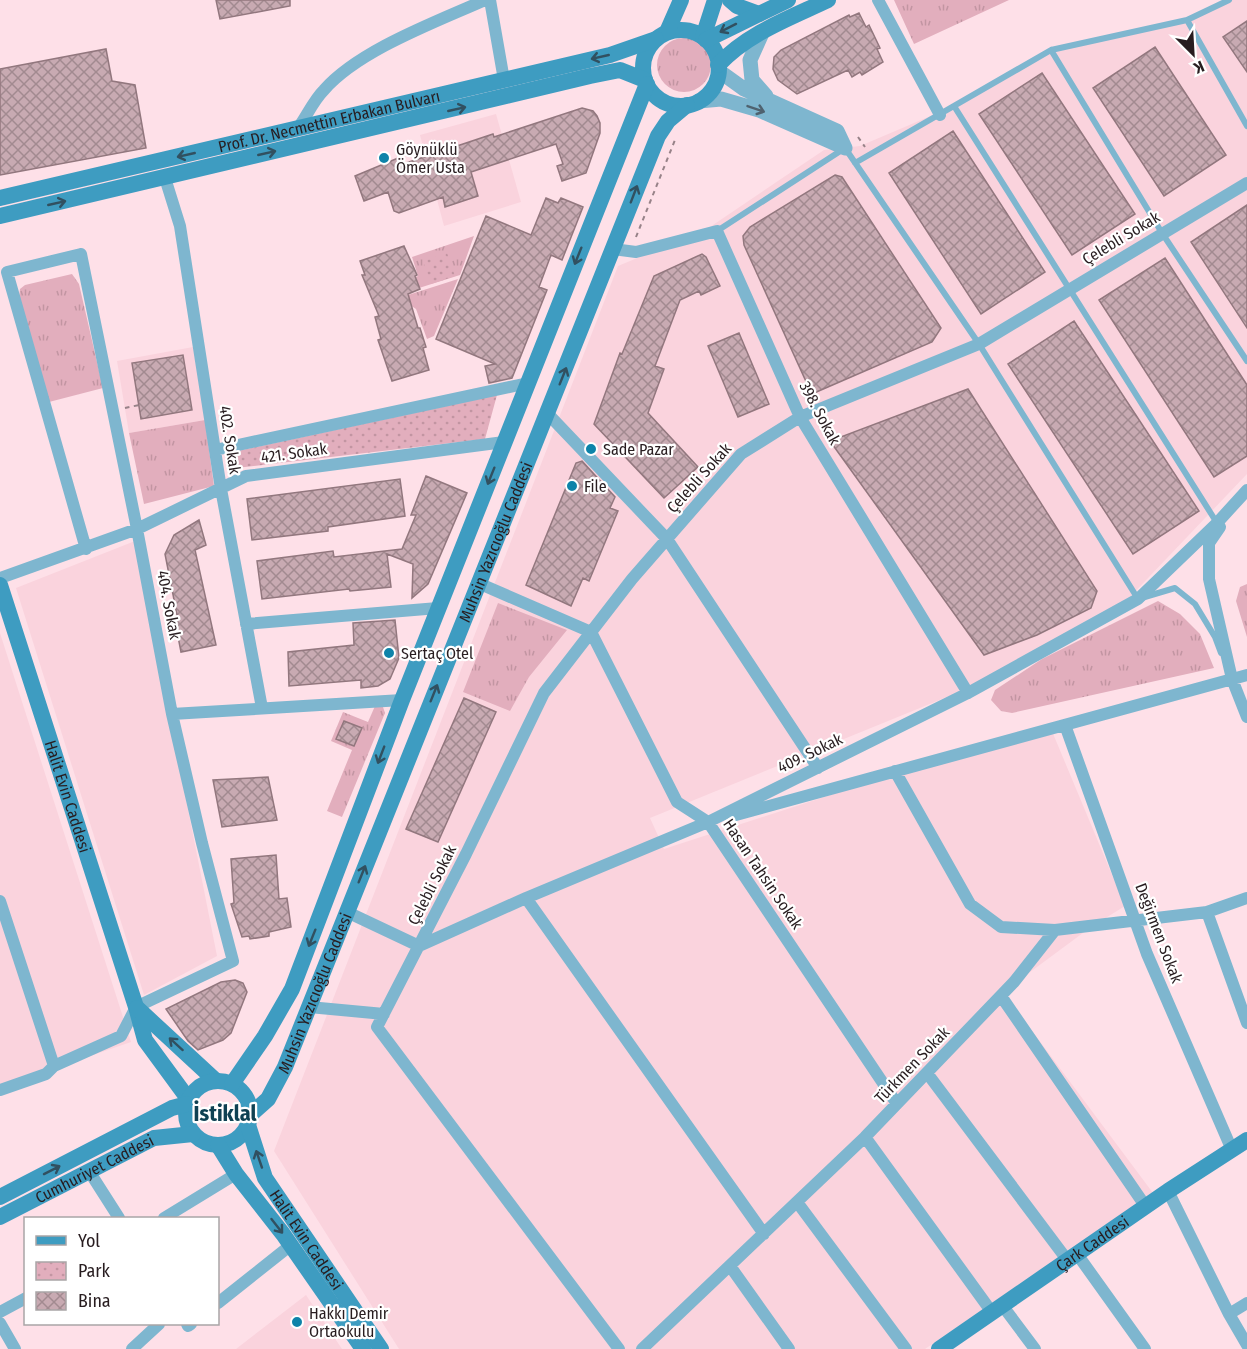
<svg xmlns="http://www.w3.org/2000/svg" width="1247" height="1349" font-family="'Fira Sans Condensed',sans-serif">
  <defs>
    <pattern id="grass-tufts" width="24" height="20" patternUnits="userSpaceOnUse" patternTransform="scale(1.5)"><rect width="24" height="20" fill="#e2aebd"/><path d="M3 7l-1-3M5 7V3M7 7l1-3M15 17l-1-3M17 17v-4M19 17l1-3" fill="none" stroke="#c295a2"/></pattern>
    <pattern id="park-dots" width="8" height="8" patternUnits="userSpaceOnUse" patternTransform="scale(1.5)"><rect width="8" height="8" fill="#e2aebd"/><path d="M2 2h.1M6 6h.1" fill="none" stroke="#c295a2" stroke-width="1.8" stroke-linecap="round"/></pattern>
    <pattern id="building-cross-hatch" width="8" height="8" patternUnits="userSpaceOnUse" patternTransform="scale(1.5)"><rect width="8" height="8" fill="#c8aab2"/><path d="M0 0l8 8M0 8l8-8" fill="none" stroke="#a28a90"/></pattern>
  </defs>
  <rect width="100%" height="100%" fill="#fee0e8"/>
  <!-- built -->
  <path fill="#fad3dd" d="M1229,0H1247V474L1109,619L969,688L650,818L664,849L1049,724L1125,906L1091,927L1003,992L1153,1193L925,1349H399L274,1151L618,266L707,229L824,150L860,146L954,106L1051,50L1187,20Z
    M496,114L521,202L444,226L420,135Z
    M193,347L205,420L129,433L117,361Z
    M135,541L217,956L144,995L16,588Z
    M0,633L131,1042L0,1087Z
    M306,1295L342,1349H236Z"/>
  <!-- grass -->
  <path fill="url(#grass-tufts)" d="M894,0H1009L914,44Z
    M657 65a27 27 0 1 1 54 0a27 27 0 1 1-54 0Z
    M474,236L460,275L419,288L416,277L418,276L412,257Z
    M72,274L79,284L103,388L49,402L19,298L20,289L25,285Z
    M458,279L434,336L427,339L416,309L410,305L405,296Z
    M205,420L214,486L144,504L129,433Z
    M1247,584V637L1236,601L1240,587Z
    M1158,601L1180,614L1200,634L1214,668L1012,713L1001,711L991,700L995,690L1042,659Z
    M498,603L567,630L529,677L510,711L463,692Z
    M375,706L383,707L385,713L342,817L327,811L352,750L331,741L343,712L368,722Z"/>
  <!-- park -->
  <path fill="url(#park-dots)" d="M447,253L455,276L431,284L423,261Z
    M497,395L485,439L236,468L233,452Z"/>
  <!-- building -->
  <path fill="url(#building-cross-hatch)" stroke="#92777e" stroke-width="1.5" d="M216,0H290V6L220,19Z
    M859,13L866,27L869,25L880,48L877,49L883,62L862,75L860,72L852,77L848,70L797,94L778,80L773,69L774,57L781,50L849,15L850,17Z
    M1247,21V72L1223,37Z
    M1155,47L1226,155L1164,196L1093,88Z
    M106,49L112,81L135,85L146,148L0,175V69Z
    M1042,73L1135,214L1072,255L979,114Z
    M582,108L593,111L597,116L600,123V133L586,173L562,181L557,166L563,164L556,144L471,172L478,196L445,207L443,197L399,213L394,211L388,192L364,201L355,176L398,158L400,165L493,134L494,137Z
    M953,131L1045,272L981,314L889,173Z
    M835,175L842,177L941,328L932,342L814,393L809,388L744,245L743,236L750,227Z
    M546,198L558,203L561,198L583,207L562,260L551,255L539,287L547,290L512,378L489,383L485,366L495,364L436,339L486,216L531,235Z
    M1247,205V328L1191,242Z
    M404,246L417,275L415,276L420,289L408,294L418,328H420L426,347L423,348L429,370L392,381L378,340L381,339L375,317L379,316L362,275H365L360,261Z
    M702,254L706,257L720,286L701,295L699,291L680,300L655,366L664,369L648,413L698,467L664,498L594,424L620,353L622,354L654,276Z
    M1165,258L1247,385V456L1214,477L1099,300Z
    M1074,321L1199,511L1133,554L1008,364Z
    M739,333L769,404L738,417L708,346Z
    M183,355L192,410L141,419L132,363Z
    M968,389L1097,591L1091,608L1037,635L984,655L830,441Z
    M582,461L615,497L610,508L618,511L589,581L583,578L571,606L526,585L576,463Z
    M426,476L467,493L428,584L412,598L413,564L387,554L391,587L350,591L349,589L262,599L257,561L333,551L334,557L402,549L416,515H411Z
    M400,479L405,516L328,527V531L252,540L247,499Z
    M199,520L206,545L195,550L216,645L181,652L175,621L178,620L165,554L174,535Z
    M395,620L399,658L390,679L378,686L361,688V680L289,686L288,652L354,645L353,623Z
    M464,698L496,712L438,842L406,829Z
    M344,721L362,728L354,746L336,739Z
    M268,777L277,820L222,827L213,780Z
    M276,855L279,899L287,898L291,927L269,932V936L250,939L249,936L242,937L231,904L234,903L231,859Z
    M235,980L243,983L247,992L231,1033L223,1040L198,1050L188,1041L166,1009L221,982Z"/>
  <g fill="none" stroke-linecap="round" stroke-linejoin="round">
    <!-- path -->
    <path stroke="#978288" stroke-width="2" stroke-dasharray="4.5 4.5" stroke-linecap="butt" d="M858,137L865,147
      M636,237L675,140
      M125,408L139,405"/>
    <!-- service -->
    <path stroke="#7eb6cf" stroke-width="6" d="M1187,20L1247,126
      M1051,50L1162,233L1247,361
      M954,106L1217,523
      M855,163L1051,50L1187,20L1229,0
      M717,231L845,148L979,344L1138,599L1175,588L1195,604L1215,637L1221,653"/>
    <!-- minor -->
    <path stroke="#7eb6cf" stroke-width="12" d="M490,0L504,80
      M878,0L940,115
      M298,128C307,116 313,101 324,90C359,50 436,22 485,0
      M165,178L180,226L221,489L262,708
      M613,249L636,252L717,231L800,417L968,693
      M548,414L667,539L818,768
      M215,450L528,383
      M1220,527L1209,543V579L1232,679L1247,717
      M0,578L137,529L246,476L504,442
      M478,583L591,632L677,802L708,822L897,1104
      M246,624L438,608
      M172,714L402,700
      M1065,725L1147,954L1232,1150
      M895,771L970,904L1001,927L1055,930
      M736,815L1247,675
      M526,898L764,1234
      M0,901L54,1066
      M347,912L419,946L526,898L708,822L968,693L1138,599L1217,523L1247,490
      M1207,912L1247,1023
      M1001,996L1146,1207
      M309,1007L384,1014
      M927,1073L1068,1261
      M0,1090L46,1074L54,1066L121,1036L136,1007L233,961L202,843L172,714L137,529L81,254L7,272L86,549
      M865,1137L991,1311
      M89,1171L119,1218
      M1168,1191L1229,1314L1247,1345
      M797,1202L906,1349
      M164,1218L236,1174
      M1077,1254L1145,1349
      M730,1266L789,1349
      M218,1303L291,1245
      M1002,1305L1035,1349
      M0,1312L26,1298
      M1229,1314L1247,1303
      M0,1323L15,1349
      M187,1324L188,1326L191,1324
      M132,1349L159,1324
      M619,1349L377,1027L466,854L544,693L632,579L741,454L800,417L979,344L1247,183
      M642,1349L865,1137L1014,982L1055,930L1207,912L1247,898"/>
    <!-- tertiary -->
    <path stroke="#7eb6cf" stroke-width="15" d="M763,31L750,60L752,80L766,96
      M699,101L721,99L759,110L845,148L837,131L744,89L719,71"/>
    <!-- secondary -->
    <g stroke="#3e9cc1" stroke-width="16">
      <path d="M730,0L737,6L759,14"/>
      <circle cx="681" cy="68" r="38"/>
      <path d="M667,32L681,0"/>
      <path d="M703,37L715,0"/>
      <path d="M706,40L788,0"/>
      <path d="M718,65C748,33 790,18 828,0"/>
      <path id="s1" d="M0,198L610,55L656,39"/>
      <path d="M0,216L590,76L620,70L645,80"/>
      <path id="s2" d="M0,585L136,1007L145,1040L189,1100"/>
      <path d="M137,1008L216,1081"/>
      <circle cx="218" cy="1113" r="32"/>
      <path d="M232,1084L265,1036L292,989L402,700L647,84"/>
      <path id="s3" d="M250,1115L268,1099L285,1067L658,136L668,121L687,105"/>
      <path id="s4" d="M248,1125L265,1178L381,1349"/>
      <path d="M218,1145L236,1174L283,1234L363,1349"/>
      <path d="M0,1197L172,1108L187,1104"/>
      <path id="s5" d="M0,1217L154,1138L193,1134"/>
      <path id="s6" d="M939,1349L1168,1191L1247,1140"/>
    </g>
  </g>
  <!-- one-way arrows -->
  <defs><path id="oneway-shaft" d="M-6 0H5M1.5-3L5.5 0L1.5 3" fill="none" stroke-width="1.6" stroke-linecap="round" stroke-linejoin="round" transform="scale(1.5)"/></defs>
  <g stroke="#315060">
    <use href="#oneway-shaft" transform="translate(728 28) rotate(153)"/>
    <use href="#oneway-shaft" transform="translate(600 57) rotate(167)"/>
    <use href="#oneway-shaft" transform="translate(457 109) rotate(-13)"/>
    <use href="#oneway-shaft" transform="translate(267 153) rotate(-13)"/>
    <use href="#oneway-shaft" transform="translate(186 155) rotate(167)"/>
    <use href="#oneway-shaft" transform="translate(634 194) rotate(-69)"/>
    <use href="#oneway-shaft" transform="translate(57 203) rotate(-13)"/>
    <use href="#oneway-shaft" transform="translate(578 256) rotate(112)"/>
    <use href="#oneway-shaft" transform="translate(563 376) rotate(-68)"/>
    <use href="#oneway-shaft" transform="translate(491 476) rotate(112)"/>
    <use href="#oneway-shaft" transform="translate(434 693) rotate(-68)"/>
    <use href="#oneway-shaft" transform="translate(381 755) rotate(111)"/>
    <use href="#oneway-shaft" transform="translate(362 874) rotate(-68)"/>
    <use href="#oneway-shaft" transform="translate(312 938) rotate(112)"/>
    <use href="#oneway-shaft" transform="translate(176 1044) rotate(-138)"/>
    <use href="#oneway-shaft" transform="translate(259 1159) rotate(-109)"/>
    <use href="#oneway-shaft" transform="translate(52 1170) rotate(-27)"/>
    <use href="#oneway-shaft" transform="translate(277 1226) rotate(52)"/>
  </g>
  <use stroke="#4f626f" href="#oneway-shaft" transform="translate(756 109) rotate(19)"/>
  <!-- markers -->
  <g fill="#0e83a9" stroke="#fff" stroke-width="2">
    <circle cx="384" cy="158" r="6"/>
    <circle cx="591" cy="449" r="6"/>
    <circle cx="572" cy="486" r="6"/>
    <circle cx="389" cy="653" r="6"/>
    <circle cx="297" cy="1322" r="6"/>
  </g>
  <g text-anchor="middle" dominant-baseline="central" stroke-width="4.5" stroke-linejoin="round" paint-order="stroke">
    <!-- street labels -->
    <g font-size="16" fill="#281d20" stroke="#fff">
      <text stroke="none"><textPath href="#s1" startOffset="338">Prof. Dr. Necmettin Erbakan Bulvarı</textPath></text>
      <text transform="translate(1121 238) rotate(-31)">Çelebli Sokak</text>
      <text transform="translate(820 413) rotate(62)">398. Sokak</text>
      <text transform="translate(230 440) rotate(81)">402. Sokak</text>
      <text transform="translate(294 453) rotate(-8)">421. Sokak</text>
      <text transform="translate(699 478) rotate(-48)">Çelebli Sokak</text>
      <text stroke="none"><textPath href="#s3" startOffset="626">Muhsin Yazıcıoğlu Caddesi</textPath></text>
      <text transform="translate(169 605) rotate(79)">404. Sokak</text>
      <text transform="translate(810 753) rotate(-26)">409. Sokak</text>
      <text stroke="none"><textPath href="#s2" startOffset="222">Halit Evin Caddesi</textPath></text>
      <text transform="translate(763 874) rotate(56)">Hasan Tahsin Sokak</text>
      <text transform="translate(432 885) rotate(-63)">Çelebli Sokak</text>
      <text transform="translate(1159 933) rotate(69)">Değirmen Sokak</text>
      <text stroke="none"><textPath href="#s3" startOffset="140">Muhsin Yazıcıoğlu Caddesi</textPath></text>
      <text transform="translate(912 1065) rotate(-46)">Türkmen Sokak</text>
      <text stroke="none"><textPath href="#s5" startOffset="106">Cumhuriyet Caddesi</textPath></text>
      <text stroke="none"><textPath href="#s4" startOffset="130">Halit Evin Caddesi</textPath></text>
      <text stroke="none"><textPath href="#s6" startOffset="186">Çark Caddesi</textPath></text>
    </g>
    <!-- poi labels -->
    <g font-size="16" fill="#281d20" stroke="#fff" text-anchor="start">
      <text x="396" y="149">Göynüklü<tspan x="396" dy="18">Ömer Usta</tspan></text>
      <text x="603" y="449">Sade Pazar</text>
      <text x="584" y="486">File</text>
      <text x="401" y="653">Sertaç Otel</text>
      <text x="309" y="1313">Hakkı Demir<tspan x="309" dy="18">Ortaokulu</tspan></text>
    </g>
    <!-- district labels -->
    <g font-size="22" font-weight="bold" fill="#0f4153" stroke="#fff">
      <text x="225" y="1113">İstiklal</text>
    </g>
  </g>
  <!-- legend -->
  <rect x="24" y="1217" width="195" height="108" fill="#ffffff" stroke="#a9a5a6" stroke-width="1.5"/>
  <rect x="36" y="1236" width="30" height="9" fill="#3e9cc1" stroke="#a9a5a6" stroke-width="1.5"/>
  <text x="78" y="1247" font-size="18" fill="#281d20">Yol</text>
  <rect x="36" y="1262" width="30" height="18" fill="url(#park-dots)" stroke="#a9a5a6" stroke-width="1.5"/>
  <text x="78" y="1277" font-size="18" fill="#281d20">Park</text>
  <rect x="36" y="1292" width="30" height="18" fill="url(#building-cross-hatch)" stroke="#a9a5a6" stroke-width="1.5"/>
  <text x="78" y="1307" font-size="18" fill="#281d20">Bina</text>
  <!-- north arrow -->
  <g transform="translate(1193 54) rotate(156)" stroke="#ffffff" stroke-width="4.5" paint-order="stroke">
  <path d="M0-4.5L10 22L0 15L-10 22Z" fill="#281d20"/>
  <text y="-9" font-size="16" font-weight="bold" text-anchor="middle" fill="#281d20">K</text>
  </g>
</svg>
